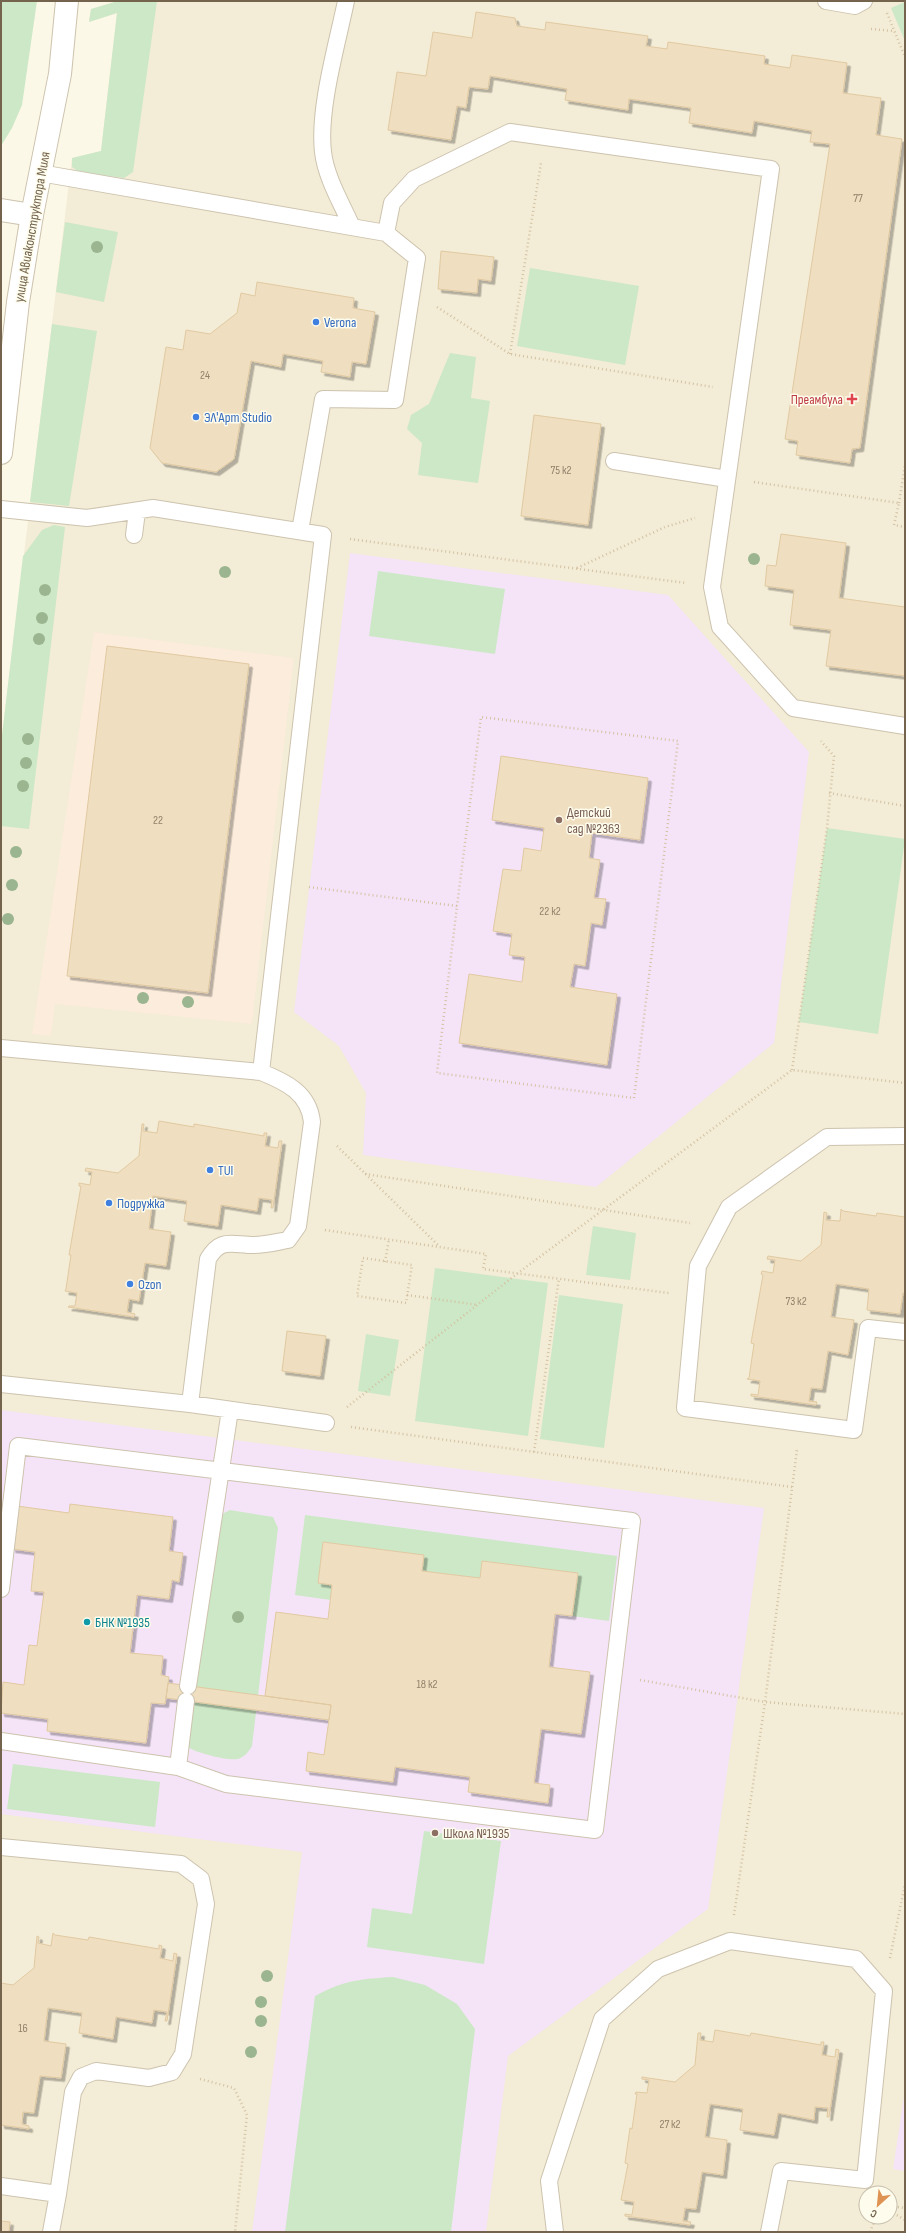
<svg xmlns="http://www.w3.org/2000/svg" width="906" height="2233" font-family="'Sofia Sans Condensed',sans-serif">
  <defs>
    <filter id="shadow"><feDropShadow dx="3.5" dy="3.5" stdDeviation="0" flood-color="#0004"/></filter>
  </defs>
  <rect width="100%" height="100%" fill="#fbf8e7"/>
  <!-- residential -->
  <path fill="#f3ecd6" fill-rule="evenodd" d="M118,1H905V2232H1V744L72,158L101,151L117,13L89,22L91,9ZM866,2193H890V2217H866Z"/>
  <!-- commercial -->
  <path fill="#fbecdb" d="M94,632L294,658L252,1024L55,1004L51,1036L32,1034Z"/>
  <!-- education -->
  <path fill="#f5e4f8" d="M350,553L668,595L809,752L774,1043L596,1187L363,1155L366,1093L339,1046L294,1012Z
    M1,1410L764,1508L708,1909L508,2056L486,2232H252L302,1852L1,1814Z
    M905,2090V2171L893,2169Z"/>
  <!-- green -->
  <path fill="#cce8c6" d="M1,1H37L22,105L12,128L1,146Z
    M118,1H157L133,172L124,178L79,172L72,167V158L101,151L117,13L89,22L91,9Z
    M905,2V41L891,8Z
    M65,222L118,232L104,302L56,292Z
    M530,268L639,286L625,365L517,346Z
    M52,324L97,331L69,506L30,502Z
    M450,353L476,357L471,398L490,401L478,483L418,475L422,443L407,429L411,415L429,404Z
    M54,525L65,527L29,829L1,826V744L23,556L42,530Z
    M378,571L505,589L495,654L369,636Z
    M827,828L905,839L878,1034L799,1022Z
    M593,1226L636,1233L630,1280L586,1275Z
    M435,1268L548,1283L528,1436L415,1421Z
    M559,1295L623,1304L604,1448L540,1439Z
    M366,1334L399,1340L390,1396L358,1391Z
    M230,1510L273,1517L278,1528L252,1746C249,1751 245,1757 238,1759C228,1761 198,1753 189,1748V1738L220,1520L224,1513Z
    M305,1515L617,1556L609,1621L572,1616L577,1573L483,1561L480,1578L422,1571L423,1555L324,1542L318,1583L332,1585L331,1600L295,1595Z
    M13,1764L160,1782L155,1827L7,1809Z
    M424,1831L501,1841L484,1964L367,1947L372,1908L412,1914Z
    M393,1977L425,1985L457,2004L475,2029L451,2232H285L315,1996C344,1980 361,1979 393,1977Z"/>
  <!-- building -->
  <path fill="#efdec0" stroke="#e1c9a1" filter="url(#shadow)" d="M476,12L515,18L517,26L545,30L546,22L648,36L646,46L667,49L668,42L765,56L764,64L790,68L792,55L847,63L843,93L881,98L876,135L902,139L860,448L852,449L850,463L796,455L798,441L785,439L830,144L810,142L812,131L754,121L752,133L689,123L691,108L629,99L628,110L565,100L567,89L490,76L488,89L469,87L466,108L457,106L451,140L388,130L397,72L426,76L433,32L472,38Z
    M441,251L494,257L491,281L478,279L477,293L438,289Z
    M257,282L354,298L353,308L375,312L366,364L352,362L350,377L321,372L323,361L283,354L281,367L251,361L234,459L216,472L162,463L150,448L166,347L183,350L186,330L210,334L237,313L241,293L255,296Z
    M534,415L601,424L588,525L521,516Z
    M781,534L846,543L839,598L905,607V676L826,666L831,630L790,625L794,590L765,586L767,565L776,566Z
    M107,646L249,664L208,993L67,976Z
    M501,756L648,778L640,840L592,833L589,858L600,860L594,898L606,899L602,925L591,923L585,966L574,964L570,987L617,994L607,1065L459,1043L469,974L522,982L525,957L509,955L512,934L493,931L503,869L521,871L524,848L541,851L544,828L492,820Z
    M159,1121L194,1127V1124L264,1136V1133H267L265,1146L278,1148L279,1141H282L273,1208H271L272,1200L259,1198L257,1211L221,1205L218,1226L184,1221L187,1201L153,1196L149,1229L171,1232L166,1266L145,1263L139,1301L129,1299L127,1312L135,1314L134,1317L68,1307L69,1306H75L77,1293L65,1291L66,1289L71,1255H69L81,1186H79V1183L90,1185L92,1172L85,1171L86,1168L118,1173L139,1156L142,1124H144L143,1131L157,1133Z
    M841,1209L843,1211L876,1216L877,1213L905,1217V1293H903L900,1314L867,1310L869,1289L836,1284L831,1317L854,1320L848,1355L828,1351L822,1389L811,1388L809,1401L817,1402L816,1405L751,1396V1394L758,1395L760,1381L747,1379L749,1378L754,1344L751,1343L763,1275L761,1274L762,1271L773,1273L775,1260L767,1259L768,1256L801,1261L821,1245L824,1212L827,1213L826,1220L840,1221Z
    M287,1331L326,1336L320,1376L282,1371Z
    M70,1504L173,1517L169,1551L183,1553L179,1582L172,1580L169,1599L137,1595L130,1653L163,1656L161,1675L169,1677L165,1704L151,1703L146,1743L47,1731L48,1719L1,1713L3,1682L24,1685L29,1645L37,1646L44,1592L31,1591L35,1552L12,1549L17,1506L69,1513Z
    M323,1542L424,1555L422,1571L480,1578L482,1561L578,1573L572,1616L555,1614L549,1667L590,1672L581,1734L541,1729L534,1783L550,1785L548,1803L468,1792L470,1777L395,1767L393,1782L306,1771L308,1752L324,1755L331,1705L265,1696L276,1612L328,1619L332,1585L318,1583Z
    M168,1683L331,1705L329,1720L166,1698Z
    M53,1933L55,1935L88,1940L89,1937L159,1949V1945L162,1946L160,1958L173,1961L174,1953L177,1954L167,2021H165L167,2012L154,2010L152,2023L116,2017L113,2039L79,2033L82,2013L48,2008L44,2041L66,2044L61,2078L40,2076L34,2113L23,2112L22,2124L29,2126V2129L1,2125V1983L13,1985L34,1968L37,1936L39,1937L38,1943L51,1946Z
    M715,2030L750,2036L751,2033L821,2045V2042H824L822,2055L835,2057L836,2049L839,2050L829,2117H827L828,2108L815,2107L814,2120L778,2113L774,2135L740,2130L743,2109L710,2104L705,2137L727,2140L723,2175L702,2172L696,2209L685,2208L683,2221L691,2222L690,2225L625,2216V2214L632,2215L634,2202L621,2200L628,2164L625,2163L630,2128L632,2129L637,2094H635L636,2092L647,2093L649,2080L642,2079V2077L675,2082L695,2065L698,2033H701L700,2040L713,2042Z
    M1,2221L10,2222L9,2232H1Z"/>
  <g fill="none" stroke-linecap="round" stroke-linejoin="round">
    <!-- service casing -->
    <g stroke="#cdc3ae" stroke-width="18">
      <path id="service" d="M346,1C337,45 318,109 323,152C326,178 342,204 352,227
        M826,1L855,6L864,1
        M40,173L386,233
        M614,461L727,479
        M1,509L87,518L153,508L323,535L261,1072
        M300,531L323,399L395,400L417,258L386,233L392,203L414,179L510,132L771,169L712,587L720,627L793,708L905,726
        M134,535L137,511
        M1,1048L261,1072C286,1082 309,1093 312,1122L298,1226L288,1240C277,1242 265,1245 254,1245C232,1245 221,1237 208,1259L190,1404
        M905,1136L827,1137L729,1207L698,1266L685,1408L854,1430L868,1328L905,1332
        M1,1384L190,1404L326,1423
        M1,1589L18,1446L632,1521L595,1830L226,1784L178,1767L1,1741
        M188,1686L230,1410
        M178,1767L186,1701
        M1,1847L181,1864L201,1879L206,1904L183,2054L172,2072L149,2078L96,2071L81,2077L73,2092L58,2194L1,2186
        M51,2232L58,2194
        M555,2232L549,2181L602,2019L658,1969L730,1941L856,1959L884,1991L865,2180L781,2171L769,2232"/>
    </g>
    <!-- minor casing -->
    <g stroke="#cdc3ae" stroke-width="24">
      <path id="minor" d="M1,210L32,215"/>
    </g>
    <!-- tertiary casing -->
    <g stroke="#cdc3ae" stroke-width="24">
      <path id="tertiary" d="M1,453L18,302L32,215L60,74L67,1"/>
    </g>
    <!-- path -->
    <path stroke="#d4c2a3" stroke-width="2.5" stroke-dasharray="1 3" stroke-linecap="butt" d="M887,13L905,57
      M871,29L894,31
      M437,307L510,354L713,387
      M510,354L541,163
      M754,482L899,503L894,525L905,527
      M899,503L905,465
      M350,539L686,583
      M577,568L665,527L695,518
      M829,793L905,806
      M309,887L457,906L437,1073L634,1098L678,741L481,717L457,906
      M792,1070L827,828L834,756L821,741
      M337,1146L439,1246
      M365,1174L690,1223
      M325,1230L486,1254L483,1269L669,1293
      M363,1258L412,1265L406,1303L357,1296Z
      M385,1262L389,1239
      M407,1295L478,1305
      M347,1407L518,1273L792,1070L905,1083
      M351,1427L792,1487
      M534,1452L559,1278
      M640,1680L765,1702L905,1714
      M734,1915L765,1702L797,1449
      M890,1958L905,1884
      M200,2079L234,2088L247,2115L235,2232
      M890,2206L905,2208
      M890,2211L905,2220
      M870,2232L876,2217"/>
    <!-- service -->
    <use href="#service" stroke="#fff" stroke-width="16"/>
    <!-- minor -->
    <use href="#minor" stroke="#fff" stroke-width="22"/>
    <!-- tertiary -->
    <use href="#tertiary" stroke="#fff" stroke-width="22"/>
  </g>
  <!-- trees -->
  <g fill="#9ab590">
    <circle cx="97" cy="247" r="6"/>
    <circle cx="754" cy="559" r="6"/>
    <circle cx="225" cy="572" r="6"/>
    <circle cx="45" cy="590" r="6"/>
    <circle cx="42" cy="618" r="6"/>
    <circle cx="39" cy="639" r="6"/>
    <circle cx="28" cy="739" r="6"/>
    <circle cx="26" cy="763" r="6"/>
    <circle cx="23" cy="786" r="6"/>
    <circle cx="16" cy="852" r="6"/>
    <circle cx="12" cy="885" r="6"/>
    <circle cx="8" cy="919" r="6"/>
    <circle cx="143" cy="998" r="6"/>
    <circle cx="188" cy="1002" r="6"/>
    <circle cx="238" cy="1617" r="6"/>
    <circle cx="267" cy="1976" r="6"/>
    <circle cx="261" cy="2002" r="6"/>
    <circle cx="261" cy="2021" r="6"/>
    <circle cx="251" cy="2052" r="6"/>
  </g>
  <!-- markers -->
  <g fill="#3f7fe0" stroke="#fefced" stroke-width="1.5">
    <circle cx="316" cy="322" r="4"/>
    <circle cx="196" cy="417" r="4"/>
    <circle cx="210" cy="1170" r="4"/>
    <circle cx="109" cy="1203" r="4"/>
    <circle cx="130" cy="1284" r="4"/>
  </g>
  <path fill="#e0444e" stroke="#fefced" stroke-width="1.5" d="M850 393h4v4h4v4h-4v4h-4v-4h-4v-4h4z"/>
  <g fill="#8d6e63" stroke="#fefced" stroke-width="1.5">
    <circle cx="559" cy="820" r="4"/>
    <circle cx="435" cy="1833" r="4"/>
  </g>
  <circle fill="#0f9aa8" stroke="#fefced" stroke-width="1.5" cx="87" cy="1622" r="4"/>
  <g text-anchor="middle" dominant-baseline="central" stroke-width="3" stroke-linejoin="round" paint-order="stroke">
    <!-- number labels -->
    <g font-size="12" fill="#93826a">
      <text x="858" y="198">77</text>
      <text x="205" y="375">24</text>
      <text x="561" y="470">75 к2</text>
      <text x="158" y="820">22</text>
      <text x="550" y="911">22 к2</text>
      <text x="796" y="1301">73 к2</text>
      <text x="427" y="1684">18 к2</text>
      <text x="23" y="2028">16</text>
      <text x="670" y="2124">27 к2</text>
    </g>
    <!-- street labels -->
    <g font-size="14" fill="#74644d" stroke="#fefced">
      <text transform="translate(32 227) rotate(-80)">улица Авиаконструктора Миля</text>
    </g>
    <!-- shop labels -->
    <g font-size="14" fill="#366cbe" stroke="#fefced" text-anchor="start">
      <text x="324" y="322">Verona</text>
      <text x="204" y="417">ЭЛ'Арт Studio</text>
      <text x="218" y="1170">TUI</text>
      <text x="117" y="1203">Подружка</text>
      <text x="138" y="1284">Ozon</text>
    </g>
    <!-- health labels -->
    <g font-size="14" fill="#be3a42" stroke="#fefced" text-anchor="end">
      <text x="843" y="399">Преамбула</text>
    </g>
    <!-- education labels -->
    <g font-size="14" fill="#785e54" stroke="#fefced" text-anchor="start">
      <text x="567" y="812">Детский<tspan x="567" dy="16">сад №2363</tspan></text>
      <text x="443" y="1833">Школа №1935</text>
    </g>
    <!-- culture labels -->
    <g font-size="14" fill="#0d838f" stroke="#fefced" text-anchor="start">
      <text x="95" y="1622">БНК №1935</text>
    </g>
  </g>
  <!-- border -->
  <rect width="906" height="2233" fill="none" stroke="#74644d" stroke-width="4"/>
  <!-- north arrow -->
  <g transform="translate(878 2205) rotate(207)"><circle r="19" fill="#fefced" stroke="#c7bfad"/>
  <path d="M0-3L7 15L0 10L-7 15Z" fill="#df9353"/>
  <text y="-6" font-size="11" font-weight="bold" text-anchor="middle" fill="#74644d">С</text>
  </g>
</svg>
